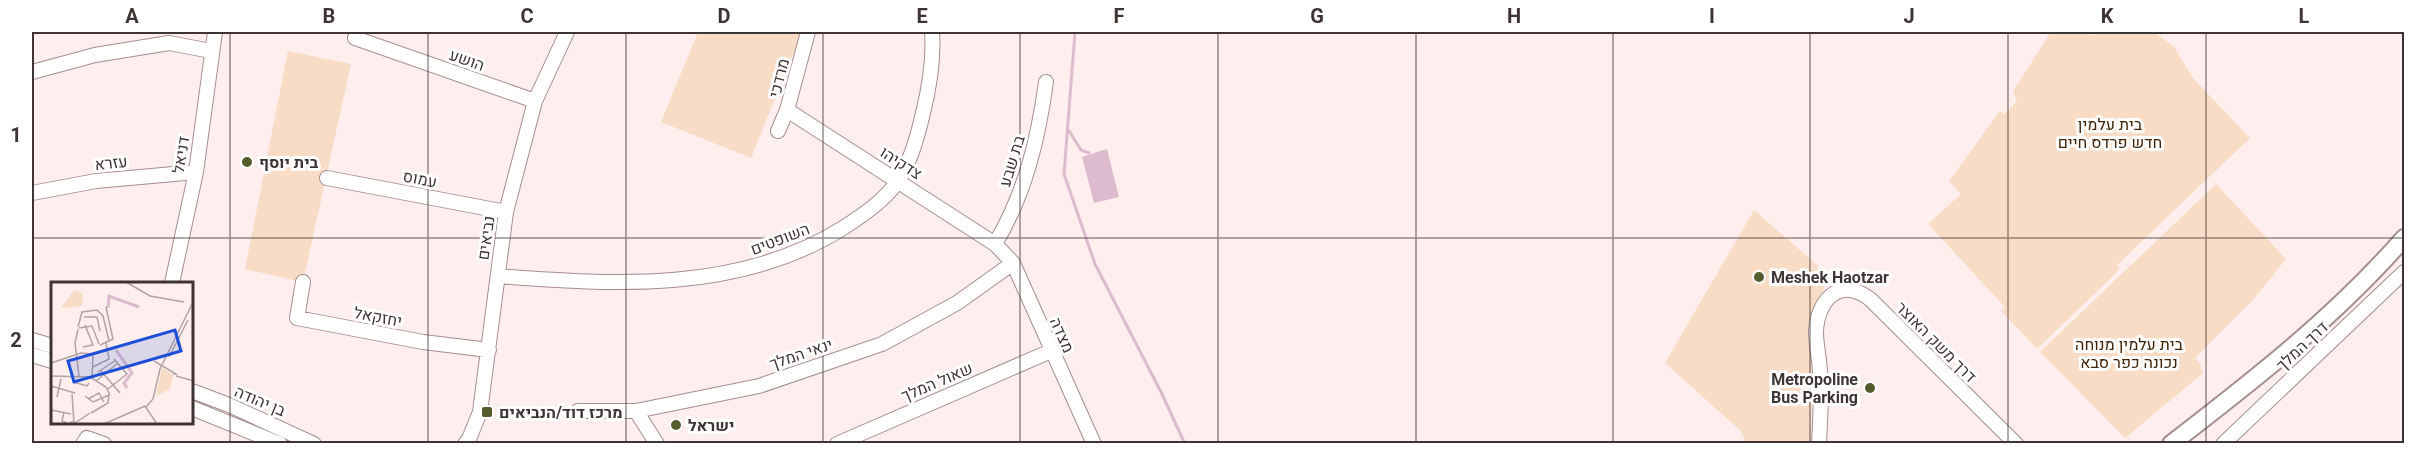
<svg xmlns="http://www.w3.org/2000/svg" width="2436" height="475" font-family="Roboto,Heebo,sans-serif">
  <rect width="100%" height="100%" fill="#feeeed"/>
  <!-- green -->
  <path fill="#f9dcc5" d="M698,32H802L751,158L661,122Z
    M2051,32H2073L2094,35L2097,32H2154L2174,47L2193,78L2250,138L2117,265L2120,269L2037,349L2001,311L2005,307L1928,224L1961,194L1949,181L2000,111L2004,114L2017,101L2013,91Z
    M288,51L351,64L303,282L245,269Z
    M2216,184L2286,259L2253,300L2195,358L2200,364L2203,373L2125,438L2040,352Z
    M1754,210L1817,265L1826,282L1812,324L1811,443H1746L1741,431L1665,363Z"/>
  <!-- water -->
  <path fill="#debace" d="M1107,149L1119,197L1094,203L1082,157Z"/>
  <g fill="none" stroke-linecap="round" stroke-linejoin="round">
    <!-- stream -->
    <path stroke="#debace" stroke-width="3" d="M1075,32L1064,174L1095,264L1161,392L1185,444
      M1069,131L1081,150L1089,153"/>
    <!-- minor casing -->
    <g stroke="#a68e8d" stroke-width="16">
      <path id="minor" d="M355,38L535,101
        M32,72L95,55L169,43L211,51
        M787,110L995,244L1013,263L1094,444
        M778,131L787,110L808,32
        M327,178L506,212
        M32,193L96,181L196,172
        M995,244C1025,194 1038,140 1046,82
        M498,276C615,285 739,293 843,228C863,215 884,201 898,181C911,162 918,135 923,113C930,85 934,60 932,32
        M303,282L297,318L423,342L489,350
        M172,283L196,172L215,32
        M32,340L52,346
        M32,355L52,361
        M192,391L229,405L314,444
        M192,408L280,444
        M578,411H636L759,386L882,344L957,303L1013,263
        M636,411L657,444
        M83,444L87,438L104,444
        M465,444L469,439L480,412L506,212L535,101L567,32
        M837,444L1051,351
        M1819,444C1820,420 1822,397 1820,374C1820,360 1816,346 1816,332C1817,300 1840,276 1870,299L2016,444
        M2223,444L2404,272"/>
    </g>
    <!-- major casing -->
    <g stroke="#a68e8d" stroke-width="20">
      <path id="major" d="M2171,444C2254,380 2335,317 2404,238"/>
    </g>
    <!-- minor -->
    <use href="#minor" stroke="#fff" stroke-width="14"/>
    <!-- major -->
    <use href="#major" stroke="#fff" stroke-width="16"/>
  </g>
  <!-- grid -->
  <path fill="none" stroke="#3e3433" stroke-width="1.5" stroke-opacity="0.55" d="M230,32V444M428,32V444M626,32V444M823,32V444M1020,32V444M1218,32V444M1416,32V444M1613,32V444M1810,32V444M2008,32V444M2206,32V444M32,238H2404"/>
  <!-- markers -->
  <g fill="#545c2b" stroke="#fff" stroke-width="2">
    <circle cx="247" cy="162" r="6"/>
    <circle cx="1759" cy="277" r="6"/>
    <circle cx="1870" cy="388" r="6"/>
    <rect x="481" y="406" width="12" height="12" rx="3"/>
    <circle cx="676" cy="425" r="6"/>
  </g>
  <g text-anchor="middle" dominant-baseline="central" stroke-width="6" stroke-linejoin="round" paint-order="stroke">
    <!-- street labels -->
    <g font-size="16" fill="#3e3433" stroke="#fff">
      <text transform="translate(467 60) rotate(19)">הושע</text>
      <text transform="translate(779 78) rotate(-76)">מרדכי</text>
      <text transform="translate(181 155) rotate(-81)">דניאל</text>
      <text transform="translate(1012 161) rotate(-73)">בת שבע</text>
      <text transform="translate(111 163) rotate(-6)">עזרא</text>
      <text transform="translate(901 163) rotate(33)">צדקיהו</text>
      <text transform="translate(420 179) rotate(11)">עמוס</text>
      <text transform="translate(486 238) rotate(-82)">נביאים</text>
      <text transform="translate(780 239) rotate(-21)">השופטים</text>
      <text transform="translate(378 317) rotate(11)">יחזקאל</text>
      <text transform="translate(1062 335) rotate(66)">מצדה</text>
      <text transform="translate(1936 342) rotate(45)">דרך משק האוצר</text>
      <text transform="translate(2302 346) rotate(-43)">דרך המלך</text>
      <text transform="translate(801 354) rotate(-19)">ינאי המלך</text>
      <text transform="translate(937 382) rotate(-23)">שאול המלך</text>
      <text transform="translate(260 401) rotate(23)">בן יהודה</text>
    </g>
    <!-- park labels -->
    <g font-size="16" fill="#422305" stroke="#fff">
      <text x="2110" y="124">בית עלמין<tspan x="2110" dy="18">חדש פרדס חיים</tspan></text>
      <text x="2129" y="344">בית עלמין מנוחה<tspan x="2129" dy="18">נכונה כפר סבא</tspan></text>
    </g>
    <!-- poi labels -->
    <g font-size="16" font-weight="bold" fill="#3e3433" stroke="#fff" text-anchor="start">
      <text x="259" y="162">בית יוסף</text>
      <text x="1771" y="277">Meshek Haotzar</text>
      <text x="1858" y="379" text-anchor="end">Metropoline<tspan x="1858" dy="18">Bus Parking</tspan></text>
      <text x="499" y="412">מרכז דוד/הנביאים</text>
      <text x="688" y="425">ישראל</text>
    </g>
  </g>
  <!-- overview -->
  <g transform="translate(51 282)">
    <rect width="142" height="142" fill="#feeeed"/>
    <path d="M23,8L32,12L31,24L10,26ZM111,86L122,93L119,107L105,114Z" fill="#f9dcc5"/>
    <path fill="none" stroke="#debace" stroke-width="3" d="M57,26L58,14L88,25M65,68L81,91L73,101L76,106"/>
    <path fill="none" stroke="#b1a4a3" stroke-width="1.5" d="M75,0L99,14L133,20M33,35H46L49,49M27,45L31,30L46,28L52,34L58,59M28,46L41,44L48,62M27,47L24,61L28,94M49,63L62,57L55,25M32,65L42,63L34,43M118,75L137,38M103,79L125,92H122M0,81L30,71L42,72M42,85L58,77L55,61M50,89L69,111M47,90L65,78M0,94L39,95L55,105L59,113M125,94L143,99M41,96L42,72M45,99L67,81M22,100L36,104L38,101M0,104L24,111M57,107L76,92L63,77M21,112L23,141M34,114L42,120L58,113M6,115L10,97M37,117L48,111L53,120M94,124L106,142M95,125L102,117L109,87L143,18M0,128L20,132M13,130L11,139L18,142L22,139M40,131L57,121L58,112M24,141L39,131M53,142L94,124"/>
    <path fill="#1d4ed8" fill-opacity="0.15" stroke="#1d4ed8" stroke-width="3" d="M124,48L130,69L23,100L17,79Z"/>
    <rect width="142" height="142" fill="none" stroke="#3e3433" stroke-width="3"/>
  </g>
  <!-- border -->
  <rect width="2436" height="475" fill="none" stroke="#ffffff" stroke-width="66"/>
  <rect x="33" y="33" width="2370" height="409" fill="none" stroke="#3e3433" stroke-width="2"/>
  <g font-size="20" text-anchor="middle" font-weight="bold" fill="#3e3433">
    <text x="132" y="23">A</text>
    <text x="329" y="23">B</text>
    <text x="527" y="23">C</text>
    <text x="724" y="23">D</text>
    <text x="922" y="23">E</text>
    <text x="1119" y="23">F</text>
    <text x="1317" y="23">G</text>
    <text x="1514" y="23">H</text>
    <text x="1712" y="23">I</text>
    <text x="1909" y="23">J</text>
    <text x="2107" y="23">K</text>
    <text x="2304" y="23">L</text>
    <text x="16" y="142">1</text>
    <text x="16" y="347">2</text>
  </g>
</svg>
